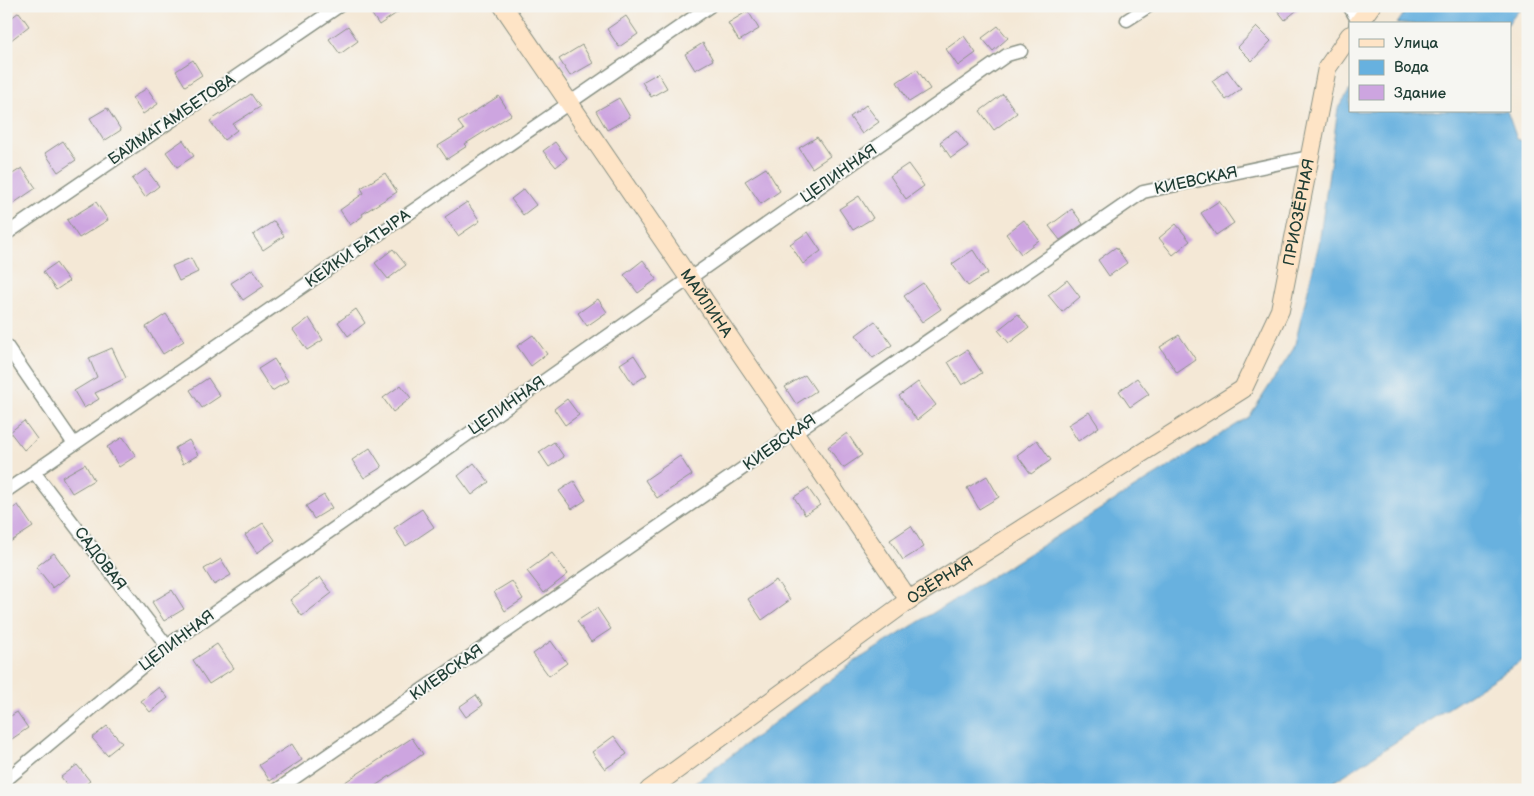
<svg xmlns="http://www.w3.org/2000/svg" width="1534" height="796" font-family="'Balsamiq Sans',sans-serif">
  <rect width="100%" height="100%" fill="#f6f6f2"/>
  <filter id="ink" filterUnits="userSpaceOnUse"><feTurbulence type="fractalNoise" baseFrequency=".02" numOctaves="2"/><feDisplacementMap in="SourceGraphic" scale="10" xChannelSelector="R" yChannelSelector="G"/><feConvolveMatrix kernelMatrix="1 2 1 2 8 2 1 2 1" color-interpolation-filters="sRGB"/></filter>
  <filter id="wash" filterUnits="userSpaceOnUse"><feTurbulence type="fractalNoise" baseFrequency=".0096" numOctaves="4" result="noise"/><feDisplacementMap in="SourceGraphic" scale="20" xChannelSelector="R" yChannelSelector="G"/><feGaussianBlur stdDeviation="1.12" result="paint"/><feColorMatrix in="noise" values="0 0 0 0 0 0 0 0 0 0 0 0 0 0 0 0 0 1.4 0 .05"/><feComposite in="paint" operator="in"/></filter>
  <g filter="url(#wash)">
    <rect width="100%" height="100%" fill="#f4e8d6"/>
    <!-- water -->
    <path fill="#67b1df" stroke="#43778a" d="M1409,6H1522L1508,24H1397Z
      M1350,90V111H1507L1517,139L1528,143V657L1321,790H686L854,662L1249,417L1294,348L1319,244L1338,108Z"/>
    <g id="blocks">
      <!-- building -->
      <path fill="#cda5e0" d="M375,6H407L379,25L369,10Z
        M1274,6H1302L1285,20Z
        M748,11L759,29L739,41L728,23Z
        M19,12L29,26L6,44V22Z
        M626,16L638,34L619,47L607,29Z
        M348,26L358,41L340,54L329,39Z
        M998,26L1008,38L993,51L982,38Z
        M1257,27L1271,41L1252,61L1238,47Z
        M964,36L976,53L958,66L946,49Z
        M703,43L713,60L695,70L685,54Z
        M582,45L593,63L570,76L559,59Z
        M193,60L202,75L185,86L176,71Z
        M917,69L930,89L909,102L897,82Z
        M1227,70L1241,89L1226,100L1212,81Z
        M658,73L667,88L651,97L642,82Z
        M147,88L158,104L143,114L132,98Z
        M251,94L260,107L233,124L237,130L224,140L210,121Z
        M1003,94L1017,113L994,130L980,111Z
        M499,96L511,115L465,144L467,146L447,159L438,146L464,130L458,122Z
        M619,98L630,117L607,130L596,111Z
        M866,105L879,122L862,134L850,117Z
        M107,108L121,130L104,141L90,118Z
        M956,130L968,146L951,158L940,142Z
        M817,137L830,156L812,168L799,148Z
        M183,140L194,156L177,167L166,152Z
        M63,141L76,160L58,172L45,153Z
        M555,142L567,158L556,167L543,151Z
        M908,164L924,186L906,199L890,176Z
        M22,168L36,188L11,205L6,197V178Z
        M766,168L780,191L761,204L745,181Z
        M146,169L159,186L145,197L132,179Z
        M385,173L397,192L362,214L363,216L350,225L340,210L364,193L361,188Z
        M524,189L536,205L523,215L511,199Z
        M859,196L873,218L853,230L839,209Z
        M1219,201L1234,223L1216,235L1201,213Z
        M96,202L108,220L79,238L67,220Z
        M467,202L480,221L458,236L445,217Z
        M1072,209L1083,224L1060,240L1049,226Z
        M1024,220L1039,240L1021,254L1006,234Z
        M274,221L284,236L263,250L253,235Z
        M1176,224L1190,241L1173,255L1159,238Z
        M808,232L821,251L803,264L790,244Z
        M1116,247L1127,263L1109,276L1098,260Z
        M393,249L406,265L388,279L375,263Z
        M973,250L988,273L968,286L952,264Z
        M191,258L198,272L179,281L172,266Z
        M643,260L657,279L638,293L624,275Z
        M56,263L69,281L56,290L43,272Z
        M253,269L264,286L243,300L231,283Z
        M1067,280L1080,297L1062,312L1048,295Z
        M923,283L941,309L922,322L904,296Z
        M598,299L607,312L587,326L578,313Z
        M356,309L365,323L348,336L338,322Z
        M166,314L184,341L163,354L146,327Z
        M1018,314L1029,328L1009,343L998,330Z
        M309,318L323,340L307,350L293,330Z
        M875,321L892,345L873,358L856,335Z
        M533,335L547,354L531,366L517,346Z
        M1179,335L1196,360L1177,373L1160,347Z
        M112,348L126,378L95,393L99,399L84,408L74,391L97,377L89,358Z
        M967,350L982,373L962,385L948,362Z
        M634,355L647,375L633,384L620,364Z
        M274,359L288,381L272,391L258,369Z
        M805,375L816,391L796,404L785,387Z
        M208,378L220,396L202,408L190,390Z
        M1137,378L1149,394L1130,407L1119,391Z
        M918,382L936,405L917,420L899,396Z
        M401,385L411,398L393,412L383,398Z
        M567,399L579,415L565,425L554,409Z
        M1089,412L1099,427L1078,441L1068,425Z
        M24,421L37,439L24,450L10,432Z
        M847,433L862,455L843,468L828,447Z
        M123,437L136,456L119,467L107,447Z
        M189,440L198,455L183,464L175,448Z
        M1037,440L1051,460L1031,474L1017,455Z
        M554,442L564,457L549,467L539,452Z
        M370,448L382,467L364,478L352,460Z
        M680,456L692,475L657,498L645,480Z
        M474,463L489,482L472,495L458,476Z
        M85,464L94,480L72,493L62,477Z
        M987,476L999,497L979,509L967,488Z
        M574,481L586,500L572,509L559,491Z
        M808,488L820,505L805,515L794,497Z
        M324,495L332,508L314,519L306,506Z
        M18,505L33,527L10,542L6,536V513Z
        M422,509L434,527L406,546L394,528Z
        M263,523L275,540L257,553L245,535Z
        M911,526L924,547L903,560L890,540Z
        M54,553L70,575L53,588L36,567Z
        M552,553L568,574L544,593L527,571Z
        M221,559L231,575L214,585L204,569Z
        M320,577L332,593L302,616L290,600Z
        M776,580L790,600L762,620L748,599Z
        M512,581L523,599L505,611L494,592Z
        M172,590L184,609L164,621L152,602Z
        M597,608L611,629L591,642L577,621Z
        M551,641L567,663L549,676L533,654Z
        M217,644L234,668L209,684L193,660Z
        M159,687L168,698L150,712L141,701Z
        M476,695L483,705L466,717L459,707Z
        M17,712L28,728L6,743V719Z
        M107,726L122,743L107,755L92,738Z
        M614,736L627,754L605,769L592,752Z
        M412,738L423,754L369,790H333Z
        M292,744L302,760L270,781L259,765Z
        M77,765L90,781L78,790H71L61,777Z"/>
    </g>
  </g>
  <g filter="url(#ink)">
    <use href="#blocks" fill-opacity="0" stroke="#8a9285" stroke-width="1"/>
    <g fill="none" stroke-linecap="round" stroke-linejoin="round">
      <!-- street casing -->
      <g stroke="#8a9285" stroke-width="15">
        <path id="street" d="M1349,6L1359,23
          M1127,20L1149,6
          M6,234L339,6
          M6,345L74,444
          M34,472L167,646
          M6,491L710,6
          M6,780L167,646L1007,55L1021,51
          M277,790L1143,192L1309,157"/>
      </g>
      <!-- secondary casing -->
      <g stroke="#8a9285" stroke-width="20">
        <g id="secondary">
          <path id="s1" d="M503,6L909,600"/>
          <path d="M1358,24L1371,6"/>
          <path id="s2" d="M649,790L909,600L1243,389L1280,310L1327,68L1350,35"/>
        </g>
      </g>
      <!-- street -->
      <use href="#street" stroke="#fff" stroke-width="12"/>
      <!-- secondary -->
      <use href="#secondary" stroke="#fee4c6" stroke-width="18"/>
    </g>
  </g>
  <g text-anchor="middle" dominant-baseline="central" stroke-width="4" stroke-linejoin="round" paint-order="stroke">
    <!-- street labels -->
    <g font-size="16" fill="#1f3d34" stroke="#f6f6f2">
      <text transform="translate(172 120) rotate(-34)">БАЙМАГАМБЕТОВА</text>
      <text transform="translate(839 174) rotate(-35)">ЦЕЛИННАЯ</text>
      <text transform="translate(1196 181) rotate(-12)">КИЕВСКАЯ</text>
      <text stroke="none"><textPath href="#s2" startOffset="904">ПРИОЗЁРНАЯ</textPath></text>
      <text transform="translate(358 249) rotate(-35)">КЕЙКИ БАТЫРА</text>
      <text stroke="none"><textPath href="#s1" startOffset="360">МАЙЛИНА</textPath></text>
      <text transform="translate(507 406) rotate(-35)">ЦЕЛИННАЯ</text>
      <text transform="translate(780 443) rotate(-35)">КИЕВСКАЯ</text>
      <text transform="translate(100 559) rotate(53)">САДОВАЯ</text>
      <text stroke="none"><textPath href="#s2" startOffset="359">ОЗЁРНАЯ</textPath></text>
      <text transform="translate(177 641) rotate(-37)">ЦЕЛИННАЯ</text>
      <text transform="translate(447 673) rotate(-35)">КИЕВСКАЯ</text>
    </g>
  </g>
  <!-- margin -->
  <rect width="1534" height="796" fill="none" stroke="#f6f6f2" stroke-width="25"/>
  <!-- legend -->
  <rect x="1349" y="22" width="162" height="90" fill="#f6f6f2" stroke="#a0aca6"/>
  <rect x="1359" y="39" width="25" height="8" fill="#fee4c6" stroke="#a0aca6"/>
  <text x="1394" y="48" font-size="15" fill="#1f3d34">Улица</text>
  <rect x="1359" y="60" width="25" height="15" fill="#67b1df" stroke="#a0aca6"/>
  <text x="1394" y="72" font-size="15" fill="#1f3d34">Вода</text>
  <rect x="1359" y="85" width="25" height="15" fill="#cda5e0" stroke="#a0aca6"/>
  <text x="1394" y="98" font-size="15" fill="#1f3d34">Здание</text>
</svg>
